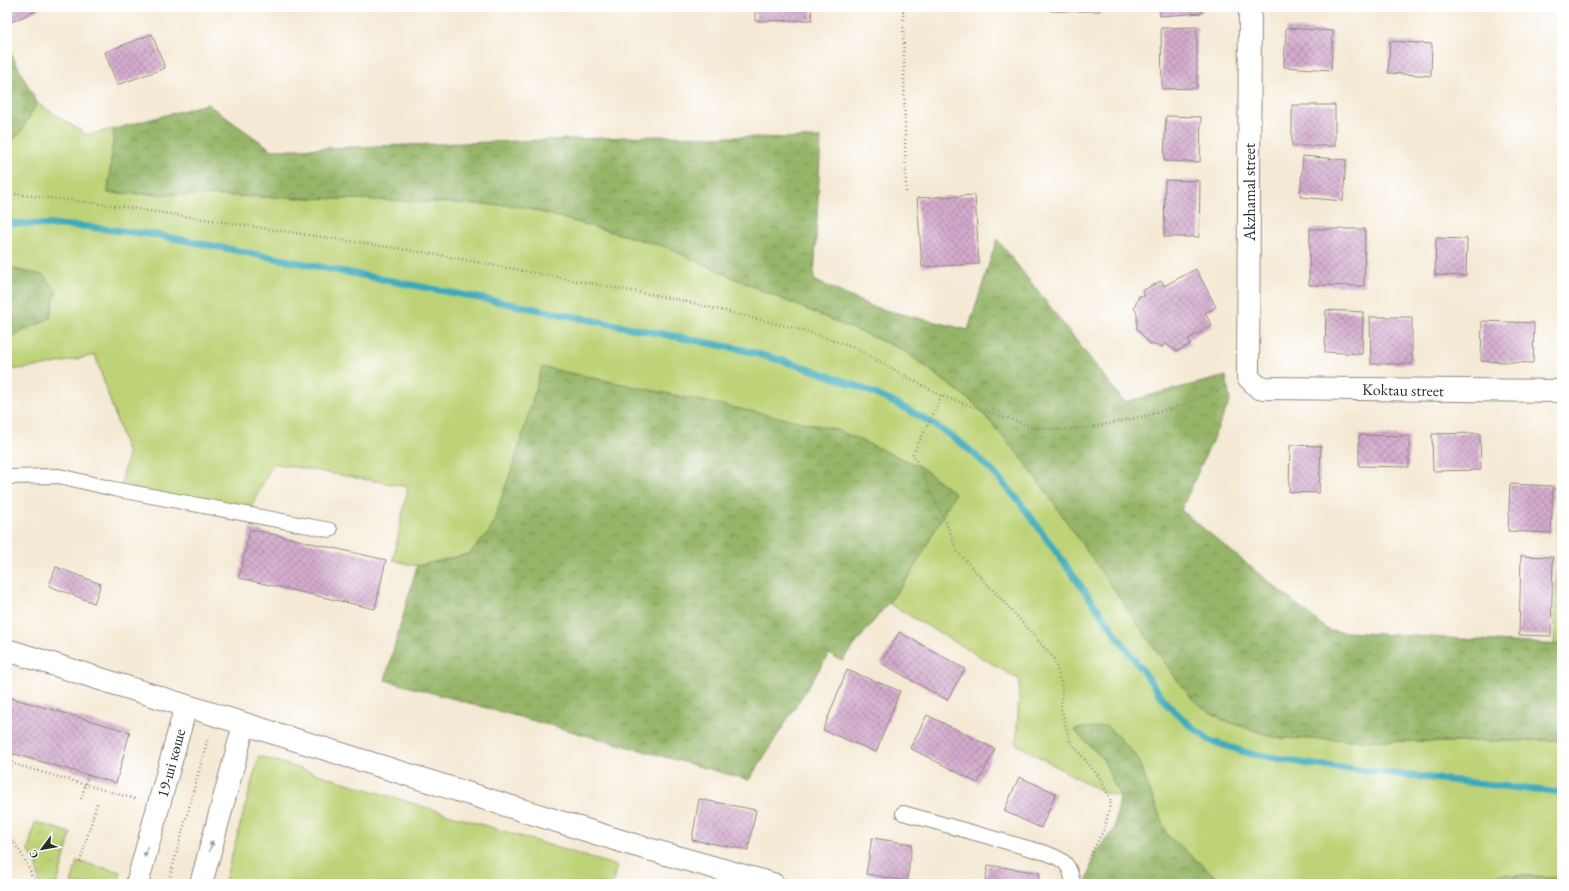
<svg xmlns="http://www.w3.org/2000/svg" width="1569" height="891" font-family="'EB Garamond',serif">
  <defs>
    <pattern id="forest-crowns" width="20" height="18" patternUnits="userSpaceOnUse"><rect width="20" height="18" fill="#96b568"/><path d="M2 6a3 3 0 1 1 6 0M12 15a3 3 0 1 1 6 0" fill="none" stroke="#7b9356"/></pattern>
    <pattern id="park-tufts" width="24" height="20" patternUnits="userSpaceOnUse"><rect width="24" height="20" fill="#bed377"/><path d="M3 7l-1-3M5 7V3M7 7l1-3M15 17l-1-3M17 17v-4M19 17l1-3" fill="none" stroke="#a3b567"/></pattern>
    <pattern id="building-cross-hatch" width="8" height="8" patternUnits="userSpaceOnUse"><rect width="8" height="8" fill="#d4acce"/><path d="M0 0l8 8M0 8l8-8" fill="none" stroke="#ac8ca7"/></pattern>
  </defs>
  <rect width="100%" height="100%" fill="#fff"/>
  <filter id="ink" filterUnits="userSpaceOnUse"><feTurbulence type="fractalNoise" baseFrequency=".025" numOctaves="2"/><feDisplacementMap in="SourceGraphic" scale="8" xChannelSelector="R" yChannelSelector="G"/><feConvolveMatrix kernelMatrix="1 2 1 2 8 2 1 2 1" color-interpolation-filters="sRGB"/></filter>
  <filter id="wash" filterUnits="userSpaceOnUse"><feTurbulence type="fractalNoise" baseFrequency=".012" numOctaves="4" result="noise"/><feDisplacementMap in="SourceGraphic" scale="16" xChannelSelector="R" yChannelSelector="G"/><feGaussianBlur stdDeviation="0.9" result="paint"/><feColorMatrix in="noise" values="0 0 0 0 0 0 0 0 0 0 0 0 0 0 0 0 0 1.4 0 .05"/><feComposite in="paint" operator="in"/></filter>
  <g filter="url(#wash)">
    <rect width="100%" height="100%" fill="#f4e9d4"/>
    <!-- grass -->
    <path fill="#bed377" stroke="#747f51" d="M37,103L87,135L114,129L108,193L387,200L519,206L666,247L756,288L903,350L974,403L1025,462L1197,704L1223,720L1276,738L1446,742L1562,740V878L1505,874L1428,884H1224L1167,835L1136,755L1107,727L1074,730L1103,759L1120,797L1104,793L1016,744L1020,680L888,603L911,574L516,457L490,531L469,554L417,566L393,560L408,487L273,463L249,512L121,486L128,454L95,355L44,366L7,370V339L50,318L43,275L7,268V142L19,135Z
      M1562,412V645H1554Z
      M259,756L617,866L612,884H224Z
      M77,861L121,872L118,884H71Z"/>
    <!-- forest -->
    <path fill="url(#forest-crowns)" stroke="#60704a" d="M7,46L37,103L19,135L7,142Z
      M207,104L272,150L656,136L821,138L814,280L873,307L968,330L997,239L1124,402L1226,376L1230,401L1181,510L1329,631L1562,645V740L1446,742L1276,738L1223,720L1197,704L1179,683L1025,462L974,403L903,350L756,288L666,247L519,206L387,200L108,193L114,129Z
      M7,268L43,275L56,291L50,318L7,339Z
      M542,367L835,429L919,466L955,493L911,574L842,661L829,654L749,780L385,680L417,566L469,554L490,531L516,457Z
      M1107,726L1136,755L1167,835L1224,884H1086L1095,852L1114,830L1120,797L1103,759L1074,729Z
      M1505,874L1562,878V884H1428Z"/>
    <!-- park -->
    <path fill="url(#park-tufts)" stroke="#747f51" d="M35,822L71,833L57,884H39L37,864L28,850Z"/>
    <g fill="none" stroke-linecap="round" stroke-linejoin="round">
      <!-- stream -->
      <path stroke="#3caaba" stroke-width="7" d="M7,223L79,226L157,235L739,349C816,368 896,395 961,443C982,459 1001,480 1019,501L1167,704L1187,723L1211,741L1248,753L1308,764L1562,793"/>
    </g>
    <g id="blocks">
      <!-- building -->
      <path fill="url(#building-cross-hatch)" d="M7,7H37L38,10L7,24Z
        M579,7H591V8L579,9Z
        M755,7H811L812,20L755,21Z
        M957,7H976V9L957,8Z
        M1051,7H1100V11H1051Z
        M1160,7H1202V13L1160,16Z
        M1197,27V88L1162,89L1161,28Z
        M1286,28L1333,31L1331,70L1284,67Z
        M152,34L165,68L117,85L105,52Z
        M1390,41L1432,44L1431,76L1388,73Z
        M1292,105H1335V146H1292Z
        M1166,116L1201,117L1200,162L1164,161Z
        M1303,156L1346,160L1343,201L1300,197Z
        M1165,180L1200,181L1199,237H1164Z
        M975,195L979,264L922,267L917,198Z
        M1310,229H1365L1364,286L1309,285Z
        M1436,238L1467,239L1466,276L1435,275Z
        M1196,269L1216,307L1205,313L1212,326L1188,339L1191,344L1177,351L1164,343L1163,347L1150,344L1137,329V313L1134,308L1139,296H1145L1142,291L1161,281L1164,286Z
        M1326,310L1363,312L1362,354L1325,352Z
        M1370,317H1412V364H1371Z
        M1482,321L1534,323L1533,363L1481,361Z
        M1480,433L1481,470L1433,471L1432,434Z
        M1359,435L1409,436V467L1359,466Z
        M1290,445L1321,446L1319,493L1289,492Z
        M1510,484L1553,486L1551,533L1508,531Z
        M250,529L386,560L375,609L239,578Z
        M1521,556L1553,557L1551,636L1519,635Z
        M56,567L101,584L94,603L49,586Z
        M899,632L965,669L947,700L881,663Z
        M847,670L900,691L876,752L823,730Z
        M8,697L130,732L116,783L7,752Z
        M927,715L995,749L978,783L910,748Z
        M1019,777L1056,793L1041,828L1004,811Z
        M699,799L756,810L748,850L692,840Z
        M872,838L912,844L907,881L866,874Z
        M988,865L1040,873L1038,884H985Z"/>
    </g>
  </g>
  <g filter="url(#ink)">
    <use href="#blocks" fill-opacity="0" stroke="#908a80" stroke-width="1"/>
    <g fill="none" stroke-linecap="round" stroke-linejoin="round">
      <!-- lane casing -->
      <g stroke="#908a80" stroke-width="16">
        <path id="lane" d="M7,477L59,476L114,489L330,530
          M903,813L1046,853C1065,860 1070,864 1073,884"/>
      </g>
      <!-- street casing -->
      <g stroke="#908a80" stroke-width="24">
        <path id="street" d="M1250,7L1248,377L1259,388L1562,391
          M7,650L634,845L773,884
          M137,884L186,706
          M201,884L244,725"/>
      </g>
      <!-- path -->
      <path stroke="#908a80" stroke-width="2.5" stroke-dasharray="1 3" stroke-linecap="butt" d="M903,7L906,192
        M7,193L110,205L428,253L680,300L802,330L855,348L942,396L1033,427L1060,430L1094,427L1149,415L1181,405L1227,386
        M942,396L913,454L950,532L957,551L1023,623L1054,659L1062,687L1061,708L1070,741L1100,778L1111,801L1105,827L1087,862
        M7,762L135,799
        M8,778L14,754
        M81,799L88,775
        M7,834C20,850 29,864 34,884
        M80,862L97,803
        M168,884L208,738"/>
      <!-- lane -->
      <use href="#lane" stroke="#fff" stroke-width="14"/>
      <!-- street -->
      <use href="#street" stroke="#fff" stroke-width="22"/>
    </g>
    <!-- one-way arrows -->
    <defs><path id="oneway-solid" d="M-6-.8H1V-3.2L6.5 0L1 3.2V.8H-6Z"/></defs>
    <g fill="#a0a0a0">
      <use href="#oneway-solid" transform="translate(211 846) rotate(-75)"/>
      <use href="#oneway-solid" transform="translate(146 852) rotate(105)"/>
    </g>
  </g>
  <g text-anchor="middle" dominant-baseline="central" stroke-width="3.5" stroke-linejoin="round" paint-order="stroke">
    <!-- street labels -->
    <g font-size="16" fill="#2b2b2b" stroke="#fff">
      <text transform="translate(1249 192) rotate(-90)">Akzhamal street</text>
      <text transform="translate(1403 390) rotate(1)">Koktau street</text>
      <text transform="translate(171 763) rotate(-75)">19-ші көше</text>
    </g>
  </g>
  <!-- margin -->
  <rect width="1569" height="891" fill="none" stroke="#fff" stroke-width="24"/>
  <!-- north arrow -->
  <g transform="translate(42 849) rotate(238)" stroke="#ffffff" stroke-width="3" paint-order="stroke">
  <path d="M0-3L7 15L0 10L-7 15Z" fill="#2b2b2b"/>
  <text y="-6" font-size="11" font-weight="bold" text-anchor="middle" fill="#2b2b2b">С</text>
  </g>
</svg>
